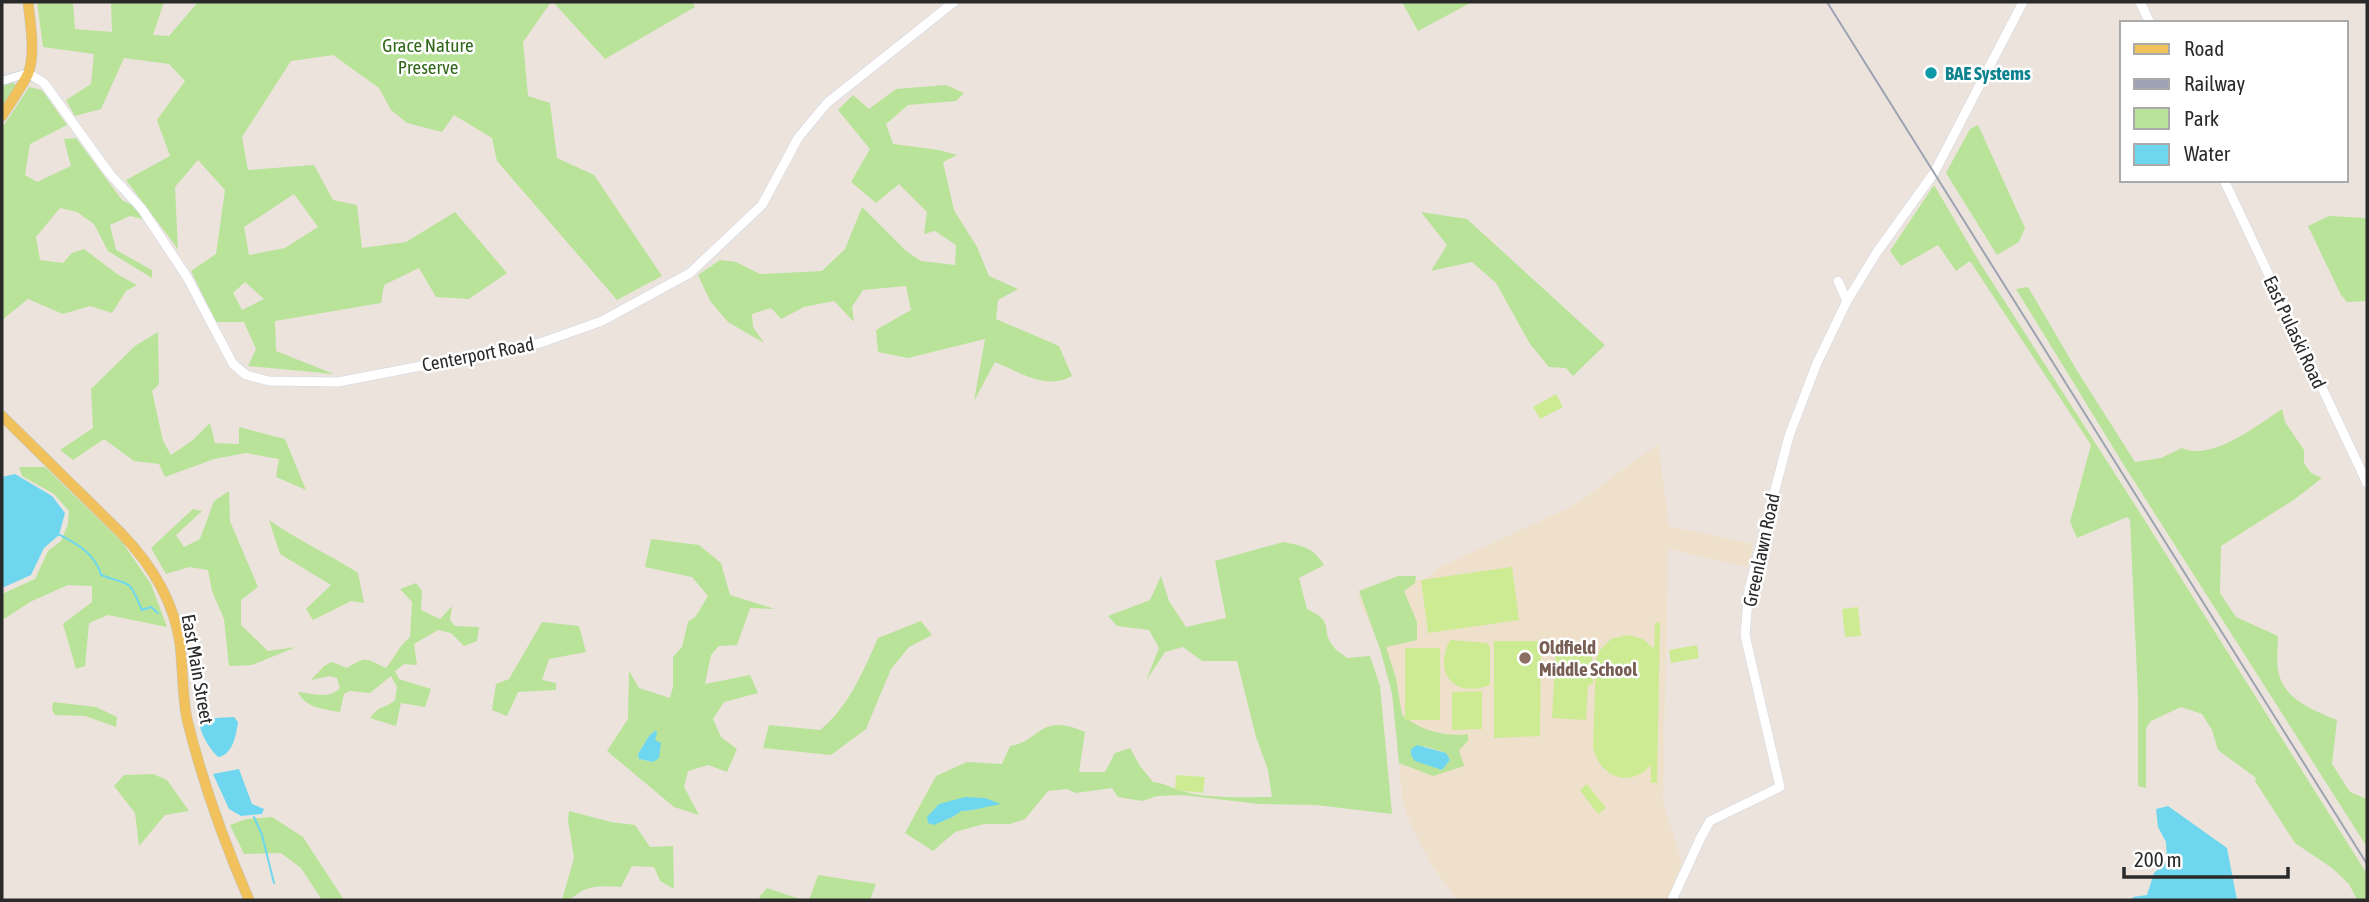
<svg xmlns="http://www.w3.org/2000/svg" width="2369" height="902" font-family="'Asap Condensed',sans-serif">
  <rect width="100%" height="100%" fill="#ece4dc"/>
  <!-- education -->
  <path fill="#eee0cb" d="M1658,444L1669,526L1753,544L1748,567L1668,549L1663,803L1682,862L1667,900H1457L1431,864L1410,823L1402,798L1394,694L1379,642L1357,598L1395,583L1425,579L1440,567L1573,506Z"/>
  <!-- green -->
  <path fill="#b8e398" fill-rule="evenodd" d="M37,2H73L75,29L112,32L111,2H164L153,35L169,36L198,2H551L523,42L528,96L550,103L557,158L594,175L662,276L617,300L497,161L492,138L454,115L442,132L407,123L391,110L379,88L333,55L291,61L242,137L248,170L314,165L333,200L357,205L362,248L406,242L455,212L507,273L469,299L436,297L419,268L384,285L381,303L275,321L276,351L334,374L248,366L256,349L244,322H216L191,271L216,254L225,190L198,160L175,187L178,249L126,180L170,156L157,120L185,81L169,64L124,58L101,109L75,116L66,100L91,84L94,54L43,47ZM294,194L318,227L285,248L249,255L244,227ZM245,282L264,299L242,310L233,293Z
    M553,2H692L695,7L605,59Z
    M1402,2H1472L1418,31Z
    M12,81L17,87L2,112V84Z
    M946,85L964,93L956,101L908,105L886,124L893,144L939,150L957,155L943,162L954,210L977,247L989,276L1018,289L998,300L996,319L1059,346L1072,376C1046,391 1020,372 995,362L974,401L985,339L908,358L878,352L876,330L911,310L906,286L863,290L852,307L854,322L834,301L804,307L781,319L771,308L752,314L753,327L764,343L728,322L710,301L698,275L720,260L736,262L760,274L822,271L845,249L862,207L906,251L921,261L955,265L956,245L935,231L924,234L927,212L899,184L876,203L851,182L870,149L838,110L853,95L869,109L896,89Z
    M29,87L42,90L67,125L30,144L25,175L37,182L71,166L64,139L76,138L122,200L132,205L143,219L130,216L110,225L116,250L152,270V278L108,251L94,224L77,212L60,208L36,237L40,260L63,263L72,253L84,249L117,274L137,285L126,291L112,313L90,306L63,314L28,299L2,320V128Z
    M1978,125L2025,228L2019,242L1997,255L1946,173L1970,129Z
    M1934,185L1980,263L2142,516L2367,874V900H2357L2349,884L2332,868L2295,843L2255,781L2256,778L2218,750L2212,730L2202,714L2181,707L2151,721L2146,728V788L2138,786V697L2130,520L2127,517L2077,538L2070,522L2091,445L1970,261L1956,271L1938,245L1901,266L1890,251Z
    M1421,212L1467,219L1605,345L1573,376L1566,368L1549,367L1530,344L1496,283L1472,262L1431,271L1447,245Z
    M2329,216L2367,218V301L2347,302L2341,295L2308,226Z
    M2028,287L2076,369L2135,462L2161,458L2182,448C2211,462 2258,425 2282,409L2285,422L2304,450V463L2311,473L2322,478L2295,499L2221,546L2220,593L2236,617L2278,636C2278,648 2276,663 2279,674C2285,700 2315,711 2337,720L2332,764L2350,792L2367,799V847L2122,462L2016,289Z
    M158,332L159,384L152,391L163,441L171,455L193,440L210,423L215,443L239,444V427L285,439L306,490L276,477L279,459L246,453L214,459L165,477L159,464L134,461L104,439L73,460L60,450L93,428L91,389L135,346Z
    M19,467H45L122,542L151,584L167,627L108,615L89,623L85,666L76,669L63,624L92,602V586L68,585L32,601L2,620V594L35,579L48,551L61,541L68,524L69,511L54,494L22,476Z
    M229,491L230,521L258,587L241,600V625L268,651L296,647L252,665L229,666L224,619L212,591L208,570L189,567L166,574L151,548L193,509L202,511L176,535L184,547L200,539L214,501Z
    M269,520C297,540 329,554 358,573L364,603L351,601L313,620L306,609L331,585L280,554Z
    M651,539L699,545L721,563L730,595L775,609L750,608L737,645L719,646L711,655L705,684L750,675L758,693L724,702L713,719L721,737L737,749L727,772L708,765L688,771L684,787L699,815L674,807L607,751L628,719L629,671L639,688L670,698L673,687V657L682,647L688,622L696,616L708,596L692,577L645,567ZM649,736L655,740L653,762L639,759L638,754Z
    M1283,542C1303,546 1313,547 1324,565L1299,578L1307,609C1336,622 1320,630 1333,646C1336,651 1343,654 1347,658L1370,656L1380,686L1392,814L1316,805L1259,804L1183,795L1157,796L1142,801L1118,797L1112,788L1076,793L1067,789L1048,791L1025,819L1010,824H984L955,832L933,851L905,833L936,776L967,762L1002,764L1010,746C1031,743 1036,729 1051,726C1062,723 1075,728 1085,732L1079,772H1105L1115,753L1130,748L1140,766L1153,782C1164,783 1169,787 1179,790C1202,799 1247,797 1272,797L1268,770L1256,737L1237,661H1202L1183,647L1165,652L1146,681L1159,648L1149,630L1117,626L1108,616L1150,600L1161,576L1169,601L1186,627L1226,618L1215,561ZM985,798L998,804C986,806 974,811 961,811L953,817L946,818Z
    M1398,576H1416L1415,583L1404,591L1417,622V640L1386,647L1396,678L1402,715C1418,729 1446,738 1468,734V741L1459,750L1464,766L1433,776L1399,763L1392,693L1380,649L1359,591ZM1424,746L1446,753L1450,760L1442,770L1429,765Z
    M416,583L422,591L421,610L440,619L452,606L450,620L455,626L479,627L477,641L464,646L451,633L438,630L414,644L417,665L404,664L395,671L399,679L431,689L425,707L401,703L396,726L370,718C381,703 384,710 395,700L397,687L391,676L370,693L350,691L344,694L340,712C324,709 305,708 298,692C313,693 329,700 340,688L337,678L330,676L311,680L324,666L332,662L347,668C367,655 366,659 386,668C395,657 399,646 410,637L412,602L400,589Z
    M921,621L932,635L909,647L891,669L866,729L831,755L763,748L769,725L820,730C848,708 864,670 878,638Z
    M542,622L579,626L586,652L549,659L542,680L556,683V690L518,692L507,716L492,710L496,684L509,679Z
    M53,702L96,707L117,717L116,727L85,716L55,715L52,710Z
    M153,774L167,780L189,811L165,815L139,846L135,813L114,786L124,775Z
    M569,811L611,822L635,825L650,847L673,846L674,889L660,881L654,867L632,866L621,887C609,886 595,885 584,890C575,894 573,900 562,900L574,858L568,820Z
    M272,817L303,837L344,900H322L301,868L281,853L244,854L230,825L246,819Z
    M818,875L876,884L870,900H809Z
    M767,888L803,900H763L759,897Z"/>
  <!-- pitch -->
  <path fill="#cdeb93" d="M1556,394L1563,407L1540,419L1533,407Z
    M1512,567L1519,620L1428,633L1421,580Z
    M1858,607L1861,636L1845,637L1842,609Z
    M1660,622L1657,783H1651V765C1630,789 1600,777 1593,748L1596,659L1600,650L1611,639L1628,635L1643,639L1654,649L1655,623Z
    M1450,640L1487,643L1490,647V685C1454,699 1433,673 1450,640Z
    M1494,641H1541L1540,736L1494,738Z
    M1556,645L1589,646L1592,650L1593,684L1588,685L1586,720L1552,718Z
    M1697,645L1699,658L1671,663L1669,650Z
    M1405,648H1440V720H1405Z
    M1482,691V729L1452,730V692Z
    M1176,775L1205,777L1203,793L1175,790Z
    M1587,784L1606,808L1598,814L1580,790Z"/>
  <!-- water -->
  <path fill="#6ed7ef" d="M15,474L52,496L65,513L59,535L44,548L31,575L2,588V477Z
    M234,717L238,722C236,735 233,755 218,757C207,746 201,734 198,719Z
    M656,730L657,733L655,740L661,743L659,758L653,762L639,759L638,754L649,736Z
    M1417,745L1446,753L1450,760L1442,770L1415,761L1411,755V749Z
    M239,769L252,804L264,809L262,814L241,816L229,809L213,774Z
    M965,797L985,798L1001,804C987,806 975,811 961,811C953,818 944,820 934,825L928,823L927,817L939,804Z
    M2168,806L2227,848L2237,900H2132L2133,897L2147,895L2154,873L2167,860L2166,842L2158,827L2156,809Z"/>
  <g fill="none" stroke-linecap="round" stroke-linejoin="round">
    <!-- stream -->
    <path stroke="#6ed7ef" stroke-width="2" d="M58,534C77,544 95,553 101,575C132,587 128,577 142,610L151,607L158,613
      M254,817L262,835L274,883"/>
    <!-- tertiary casing -->
    <g stroke="#d1d6e3" stroke-width="10">
      <path id="tertiary" d="M2,81L28,73"/>
    </g>
    <!-- secondary casing -->
    <g stroke="#d1d6e3" stroke-width="10">
      <path id="secondary" d="M2140,2L2150,23
        M28,73L44,83L109,173L142,209L187,277L233,364L246,375L269,381L338,382L540,343L602,321L690,273L762,205L798,138L827,103L954,2
        M2224,180L2367,483
        M1838,281L1847,301
        M1672,900L1701,837L1710,821L1780,787L1745,635L1749,590L1789,436L1817,363L1847,301L1877,252L1934,173L2023,2"/>
    </g>
    <!-- primary casing -->
    <g stroke="#c3c3c3" stroke-width="11">
      <path id="primary" d="M2,116C10,103 21,88 28,74C36,53 30,23 28,2
        M2,416L121,533C151,564 174,601 180,644C183,669 182,694 187,719C202,781 224,842 249,900"/>
    </g>
    <!-- tertiary -->
    <use href="#tertiary" stroke="#fff" stroke-width="8"/>
    <!-- secondary -->
    <use href="#secondary" stroke="#fff" stroke-width="9"/>
    <!-- primary -->
    <use href="#primary" stroke="#f1c25c" stroke-width="10"/>
    <!-- rail -->
    <path stroke="#9ea3b4" stroke-width="2" d="M1827,2L2367,864"/>
  </g>
  <!-- markers -->
  <circle fill="#0f9aa8" stroke="#fff" stroke-width="2.5" cx="1931" cy="73" r="7"/>
  <circle fill="#8d6e63" stroke="#fff" stroke-width="2.5" cx="1525" cy="658" r="7"/>
  <g text-anchor="middle" dominant-baseline="central" stroke-width="5" stroke-linejoin="round" paint-order="stroke">
    <!-- park labels -->
    <g font-size="19" fill="#306719" stroke="#fff">
      <text x="428" y="45">Grace Nature<tspan x="428" dy="22">Preserve</tspan></text>
    </g>
    <!-- culture labels -->
    <g font-size="19" font-weight="bold" fill="#0d838f" stroke="#fff" text-anchor="start">
      <text x="1945" y="73">BAE Systems</text>
    </g>
    <!-- street labels -->
    <g font-size="19" fill="#2a2a2a" stroke="#fff">
      <text transform="translate(2295 332) rotate(65)">East Pulaski Road</text>
      <text transform="translate(478 354) rotate(-11)">Centerport Road</text>
      <text transform="translate(1761 550) rotate(-78)">Greenlawn Road</text>
      <text transform="translate(198 669) rotate(80)">East Main Street</text>
    </g>
    <!-- education labels -->
    <g font-size="19" font-weight="bold" fill="#785e54" stroke="#fff" text-anchor="start">
      <text x="1539" y="647">Oldfield<tspan x="1539" dy="22">Middle School</tspan></text>
    </g>
  </g>
  <!-- border -->
  <rect width="2369" height="902" fill="none" stroke="#2a2a2a" stroke-width="7"/>
  <!-- legend -->
  <rect x="2120" y="21" width="228" height="161" fill="#ffffff" stroke="#aaaaaa" stroke-width="2"/>
  <rect x="2134" y="44" width="35" height="10" fill="#f1c25c" stroke="#aaaaaa" stroke-width="2"/>
  <text x="2184" y="56" font-size="21" fill="#2a2a2a">Road</text>
  <rect x="2134" y="79" width="35" height="10" fill="#9ea3b4" stroke="#aaaaaa" stroke-width="2"/>
  <text x="2184" y="91" font-size="21" fill="#2a2a2a">Railway</text>
  <rect x="2134" y="108" width="35" height="21" fill="#b8e398" stroke="#aaaaaa" stroke-width="2"/>
  <text x="2184" y="126" font-size="21" fill="#2a2a2a">Park</text>
  <rect x="2134" y="144" width="35" height="21" fill="#6ed7ef" stroke="#aaaaaa" stroke-width="2"/>
  <text x="2184" y="161" font-size="21" fill="#2a2a2a">Water</text>
  <!-- scale -->
  <path d="M2124 867v10h164v-10" fill="none" stroke="#2a2a2a" stroke-width="3.5"/>
  <text x="2134" y="867" font-size="21" fill="#2a2a2a" stroke="#ffffff" stroke-width="5" paint-order="stroke">200 m</text>
</svg>
